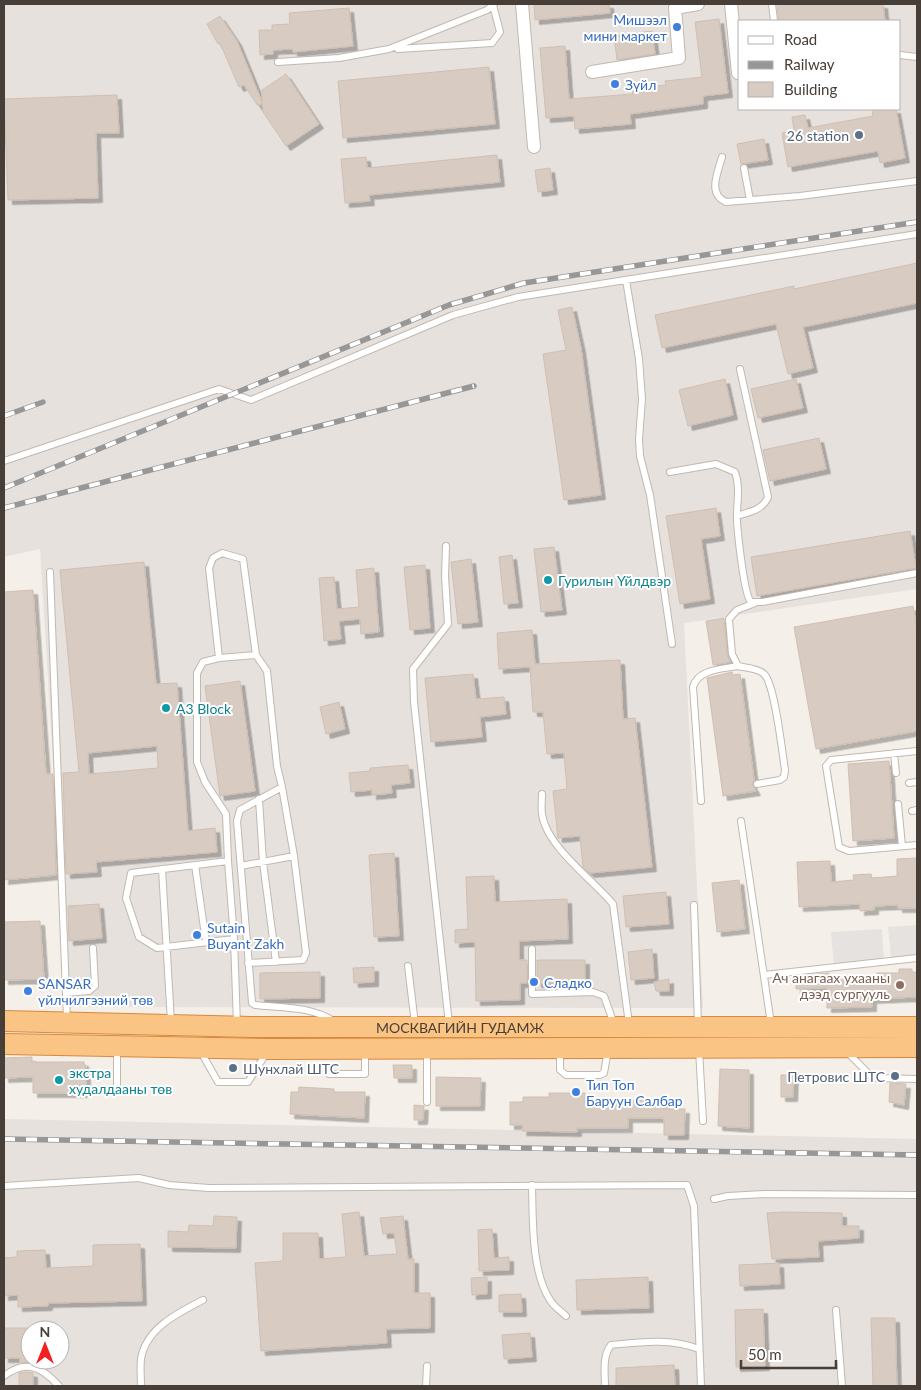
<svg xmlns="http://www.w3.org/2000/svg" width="921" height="1390" font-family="Lato,sans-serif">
  <defs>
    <filter id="shadow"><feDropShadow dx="4.5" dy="4.5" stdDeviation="0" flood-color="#0004"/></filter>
  </defs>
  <rect width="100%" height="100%" fill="#f4efe8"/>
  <!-- industrial -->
  <path fill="#e6e1dd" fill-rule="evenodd" d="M4,4H917V589L684,623L703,1008L68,1007L40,549L4,557ZM740,21H900V109H740Z
    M4,1119L917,1139V1386H4ZM30,1330H60V1360H30Z"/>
  <!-- parking -->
  <path fill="#e5e2e0" d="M917,925V954L891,958L888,927Z
    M882,929L884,960L834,966L831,932Z"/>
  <!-- building -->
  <path fill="#d8cbc1" stroke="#d0bfb1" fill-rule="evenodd" filter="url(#shadow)" d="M534,4H609L610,13L535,20Z
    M777,4H883L885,21H779Z
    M349,8L353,46L293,52V49L273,50V54L260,55L259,30H272V25L290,24L289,13Z
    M220,16L237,41L262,102V90L286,74L319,124L286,146L263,112L262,103L258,106L244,85L239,87L220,43L218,44L207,24Z
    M719,19L728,93L703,96V104L630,114L631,124L575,129L574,116L546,118L540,48L565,46L569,99L633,94L632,89L666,85L665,81L702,77L695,22Z
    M652,31L655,54L617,60L614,36Z
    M489,67L495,124L343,138L338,81Z
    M117,95L119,133H96L98,198L8,200L4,99Z
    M872,109H896L905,158L880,163L878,151L788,167L782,133L794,130L792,117L805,115L808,128L873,116Z
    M764,139L768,160L741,164L737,144Z
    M497,155L500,182L369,195L370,201L345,203L341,159L366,157L367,168Z
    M550,168L553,190L538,192L535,170Z
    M917,263V303L803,327L813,368L788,374L776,324L662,348L655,315L794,286V289Z
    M572,307L581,348L601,495L564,500L543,354L566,350L558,310Z
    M725,379L733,415L688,426L679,390Z
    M796,379L803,408L758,418L751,389Z
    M819,438L826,469L770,481L763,450Z
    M716,508L720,536L701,539L710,599L680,604L666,516Z
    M910,531L916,568L757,596L751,557Z
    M554,547L562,610L541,612L534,549Z
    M512,555L518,603L504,604L499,557Z
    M471,559L478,622L458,624L451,562Z
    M144,562L156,684L177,683L188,831L215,828L217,852L96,862L97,872L66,874L63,773L79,772L60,570ZM157,746L158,768L89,774L88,753Z
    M425,565L430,628L410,630L404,567Z
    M374,568L379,632L361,634L360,619L339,621L341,639L324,641L319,578L334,577L337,609L359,607L356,570Z
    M33,590L46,774H53L56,875L4,880V592Z
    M913,606L917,629V731L816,749L794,627Z
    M724,618L727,654L730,662L713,665L706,621Z
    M532,630L535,664L620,660L623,719L635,718L652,867L590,873L583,867L580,836L558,838L553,791L567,789L564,753L547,754L543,712H533L530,667L499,669L497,633Z
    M732,672L733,675L740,674L754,780L752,784L756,791L723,796L707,678Z
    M473,674L476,699L504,697L506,714L480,717L482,737L431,742L425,678Z
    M240,681L255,791L220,796L205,686Z
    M339,702L345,729L326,734L320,707Z
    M889,761L894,838L853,841L848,764Z
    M408,765L410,783L391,785L392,793L372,795V790L351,792L349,773L370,771V768Z
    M394,853L399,936L374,937L369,855Z
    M917,858V908H898V905L874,906V910L860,911V904L799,907L797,862L830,861L831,882L854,880L853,875L871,874L872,878L897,876V859Z
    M494,876L495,902L567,899L568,939L519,941V960H527V983H520V1000L476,1001L475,942L455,943V930L468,929L466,877Z
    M739,880L745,929L717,932L712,883Z
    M666,892L669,924L626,927L623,896Z
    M99,904L102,938L69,941L68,906Z
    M40,921L44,979L4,980V922Z
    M652,949L654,978L631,980L628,952Z
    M537,960H585V983H537Z
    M374,967V982L354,983L353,968Z
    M899,969H912V972H917V997L872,999V1007L827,1008V988L796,989V976L829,973V980L877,979V973H899Z
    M320,972V998L260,999V973Z
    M669,979V991H656L654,982Z
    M32,1057V1062H84V1065H86V1090H83V1093H33V1077L4,1078V1058Z
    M393,1065H412V1078H394Z
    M720,1069L749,1070V1128L718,1126Z
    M781,1075H794L793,1097H781Z
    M436,1077L481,1078L480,1106H436Z
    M890,1083L906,1084L904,1105L889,1102Z
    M299,1087L334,1089V1092H365L364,1118L290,1114L291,1092H298Z
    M549,1093H585V1103L663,1099V1109H685L684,1135H664V1118H628V1128H577V1132L522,1131L523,1125H510V1102H523V1097H549Z
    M414,1105L424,1106L423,1120H414Z
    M359,1212L364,1256L397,1254L394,1233L383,1234L380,1218L403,1216L408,1259H414V1293H430V1328L386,1329L387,1343L261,1351L255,1263L283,1261V1233H318L319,1259L346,1257L342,1214Z
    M784,1212L842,1213V1226H859V1238L818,1241L819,1257L772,1259L767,1213Z
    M214,1216L237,1217L236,1248L168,1247V1231L188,1232L189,1225L213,1226Z
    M492,1229L494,1258L509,1257V1270L479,1271L478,1230Z
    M140,1244L142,1301L48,1303V1306L18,1307V1295L4,1296V1258L17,1257V1251L45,1250L46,1268L93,1266V1245Z
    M779,1263L780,1284L740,1286L739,1265Z
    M487,1277V1294L472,1295L471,1278Z
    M648,1277L649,1308L577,1310L576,1280Z
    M521,1294L522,1312H499V1295Z
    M763,1309L765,1366L736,1367L735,1310Z
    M871,1318H895L897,1386H873Z
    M4,1328H30V1362L20,1363V1358H4Z
    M530,1333L532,1357L504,1359L502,1335Z
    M674,1365L675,1386H616V1368Z
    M27,1372L33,1373V1386H19V1373Z"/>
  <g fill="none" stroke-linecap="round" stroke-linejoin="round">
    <!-- service casing -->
    <g stroke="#c2b8ae" stroke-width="8">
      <path id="service" d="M772,4L774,21
        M398,49L492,43L500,32L493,5
        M900,55L917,57
        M278,62L339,58L389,49L487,10L494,4
        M722,157C718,172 707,194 726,202L800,196L917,181
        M744,168L750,200
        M626,280L639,359L642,399L639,439L640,456L650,495L672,644
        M4,461L219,389L251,400L453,315L518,297L917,234
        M670,472L716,464L735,472C741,488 736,505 737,522C738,535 744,595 751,602H762L917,573
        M737,516C749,512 763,510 768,497L740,369
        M446,546L445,576L448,624L413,669L414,702L449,1024
        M50,572L67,1021
        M755,603L737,610L729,619L732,654L738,666C746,668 758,668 764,674C775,684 782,752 785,770L784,777L780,780L757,784
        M219,658L209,568L213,558L222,553L243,559L256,655L267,671L277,766L282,787L240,810L237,821L252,1003L255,1005C282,1008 312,1006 335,1022
        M917,751L831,760L826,766L839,847L849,851L917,845
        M894,753L896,773
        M909,783L917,782
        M542,794C542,801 541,808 542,814C546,846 593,880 613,904L629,1024
        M259,799L263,862L276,962
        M701,801L693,687C698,669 722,669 738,666
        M898,804L902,846
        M912,811L917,810
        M741,821L771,1024
        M228,861L234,939
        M195,865L206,942
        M241,866L294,856
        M162,869L171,1022
        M694,905L698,1024
        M532,949V994L593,992L604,996L614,1024
        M248,963L303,960L306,953L294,856L282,787
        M408,966L415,1024
        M764,975L917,958
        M66,993L89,991L95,986L93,948
        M237,1025L234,939L157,948L139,937L126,898L131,873L228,861L226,814L205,782L197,762V673L203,662L219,658L256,655
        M117,1049V1090
        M699,1049L703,1121
        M427,1050V1102
        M560,1050V1070L566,1075H600L604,1073L608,1050
        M201,1052L218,1082H248L267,1052
        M848,1053L873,1078L917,1079
        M329,1074H365V1051
        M532,1185C533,1218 531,1271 550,1300C553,1306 561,1311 566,1316
        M4,1186L139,1178L169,1185L209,1188L687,1185L694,1206L701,1386
        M714,1199L728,1196L765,1194L917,1195
        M836,1310L842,1386
        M4,1376C26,1359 42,1367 59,1386
        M141,1386C141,1377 140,1368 141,1359C146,1328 178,1313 203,1300
        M426,1386L427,1366
        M605,1386C605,1374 602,1356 611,1345C641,1342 670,1338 699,1349"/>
    </g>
    <!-- minor casing -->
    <g stroke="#c2b8ae" stroke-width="14">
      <path id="minor" d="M522,4L534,147
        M731,4L738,73
        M592,72L679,58L675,8L698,4"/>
    </g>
    <!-- trunk casing -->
    <g stroke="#d9883d" stroke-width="22">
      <g id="trunk">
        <path id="s1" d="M4,1021L252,1027H917"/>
        <path d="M4,1044L269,1049L917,1047"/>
      </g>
    </g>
    <!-- service -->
    <use href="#service" stroke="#fff" stroke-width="6"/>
    <!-- minor -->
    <use href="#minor" stroke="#fff" stroke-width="12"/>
    <!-- trunk -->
    <use href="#trunk" stroke="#fac484" stroke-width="20"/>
    <!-- rail casing -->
    <g stroke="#979797" stroke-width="5.5">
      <path id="rail" d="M4,416L43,402
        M4,488L449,305L524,283L917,222
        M4,508L474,386
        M4,1139L917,1155"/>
    </g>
    <!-- rail -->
    <use href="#rail" stroke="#fff" stroke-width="4" stroke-dasharray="11" stroke-linecap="butt"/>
  </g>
  <!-- markers -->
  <g fill="#3f7fe0" stroke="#fff" stroke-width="2">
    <circle cx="677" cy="27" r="5"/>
    <circle cx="615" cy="84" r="5"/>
    <circle cx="197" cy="935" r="5"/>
    <circle cx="534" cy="982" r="5"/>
    <circle cx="28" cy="991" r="5"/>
    <circle cx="576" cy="1092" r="5"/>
  </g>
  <g fill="#5c6f8a" stroke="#fff" stroke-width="2">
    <circle cx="859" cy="135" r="5"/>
    <circle cx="233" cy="1068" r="5"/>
    <circle cx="895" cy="1076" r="5"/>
  </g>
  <g fill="#0f9aa8" stroke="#fff" stroke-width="2">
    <circle cx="548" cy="580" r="5"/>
    <circle cx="166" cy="708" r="5"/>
    <circle cx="59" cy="1080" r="5"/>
  </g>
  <circle fill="#8d6e63" stroke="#fff" stroke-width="2" cx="900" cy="985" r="5"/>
  <g text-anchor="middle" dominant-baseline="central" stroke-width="4" stroke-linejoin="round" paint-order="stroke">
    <!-- shop labels -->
    <g font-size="14" fill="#366cbe" stroke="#fff" text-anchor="start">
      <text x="667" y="19" text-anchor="end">Мишээл<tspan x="667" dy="16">мини маркет</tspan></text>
      <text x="625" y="84">Зүйл</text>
      <text x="207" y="927">Sutain<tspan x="207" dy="16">Buyant Zakh</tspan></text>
      <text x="544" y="982">Сладко</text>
      <text x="38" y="983">SANSAR<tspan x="38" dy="16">үйлчилгээний төв</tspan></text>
      <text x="586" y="1084">Тип Топ<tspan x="586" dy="16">Баруун Салбар</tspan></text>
    </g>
    <!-- service labels -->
    <g font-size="14" fill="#4e5e75" stroke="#fff" text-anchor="end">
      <text x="849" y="135">26 station</text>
      <text x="243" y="1068" text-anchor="start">Шунхлай ШТС</text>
      <text x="885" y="1076">Петровис ШТС</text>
    </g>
    <!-- culture labels -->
    <g font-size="14" fill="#0d838f" stroke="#fff" text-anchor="start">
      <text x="558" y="580">Гурилын Үйлдвэр</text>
      <text x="176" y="708">A3 Block</text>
      <text x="69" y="1072">экстра<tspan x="69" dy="16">худалдааны төв</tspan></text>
    </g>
    <!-- education labels -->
    <g font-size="14" fill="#785e54" stroke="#fff" text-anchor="end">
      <text x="890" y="977">Ач анагаах ухааны<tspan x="890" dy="16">дээд сургууль</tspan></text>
    </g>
    <!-- street labels -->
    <g font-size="14" fill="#473e37" stroke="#fff">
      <text stroke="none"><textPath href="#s1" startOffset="456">МОСКВАГИЙН ГУДАМЖ</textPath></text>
    </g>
  </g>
  <!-- border -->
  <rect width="921" height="1390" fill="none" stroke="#473e37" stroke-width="10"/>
  <!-- legend -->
  <rect x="738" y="20" width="162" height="90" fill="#ffffff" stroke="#b5b2af"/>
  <rect x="748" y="36" width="25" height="8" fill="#ffffff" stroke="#b5b2af"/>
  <text x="784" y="45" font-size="15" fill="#473e37">Road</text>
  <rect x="748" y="61" width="25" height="8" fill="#979797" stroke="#b5b2af"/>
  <text x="784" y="70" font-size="15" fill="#473e37">Railway</text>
  <rect x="748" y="82" width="25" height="15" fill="#d8cbc1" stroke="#b5b2af"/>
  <text x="784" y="95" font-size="15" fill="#473e37">Building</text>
  <!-- north arrow -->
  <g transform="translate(45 1345)"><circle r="24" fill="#ffffff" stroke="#b5b2af"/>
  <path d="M0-4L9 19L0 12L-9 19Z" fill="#f41f20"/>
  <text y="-8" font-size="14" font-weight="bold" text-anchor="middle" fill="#473e37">N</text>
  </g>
  <!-- scale -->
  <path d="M741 1360v8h95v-8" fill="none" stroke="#473e37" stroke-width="2.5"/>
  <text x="748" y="1360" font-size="15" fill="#473e37" stroke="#ffffff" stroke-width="4" paint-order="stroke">50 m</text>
</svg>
